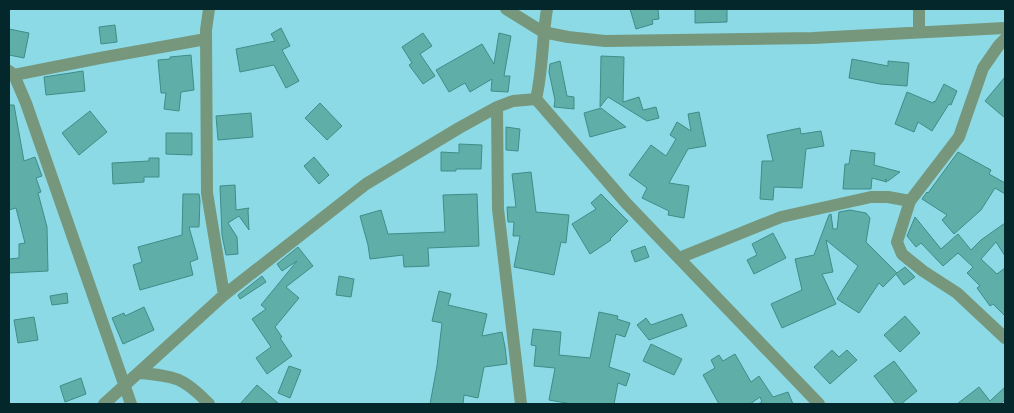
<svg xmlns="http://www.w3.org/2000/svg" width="1014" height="413" font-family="Montserrat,sans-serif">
  <rect width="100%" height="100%" fill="#8ddae7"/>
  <!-- building -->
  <path fill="#60aea8" stroke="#3e8d88" d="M630,9H658L659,19L652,20L653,24L636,29Z
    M695,9H727V22L695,23Z
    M115,25L117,42L101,44L99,27Z
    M281,28L290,46L282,50L299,81L286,88L274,65L240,72L236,49L275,41L271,34Z
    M9,29L29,33L24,58L9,55Z
    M423,33L432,46L420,54L435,76L423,84L409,65L412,63L402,47Z
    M499,33L511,36L504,76H510L508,92L491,91L492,79L470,92L465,83L449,92L436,70L482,44L494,64Z
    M191,55L194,90L181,92L179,111L164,109L166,93H161L158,60L170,59V57Z
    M601,56L624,57L623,102L639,97L643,110L656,107L659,118L647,121L608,97L600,107Z
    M852,59L888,66V61L909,63L907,86L880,84L849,78Z
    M560,61L567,96L574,97V109L554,107L555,100L549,72L550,64Z
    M83,71L85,91L46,95L44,77Z
    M1005,77V118L985,101Z
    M944,84L957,91L951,105L949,104L932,131L918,122L914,132L895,124L907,92L933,103L934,101L935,102Z
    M320,103L342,126L327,140L305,118Z
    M9,105H14L24,161L35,157L42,176L36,178L41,192L38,193L47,227L48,271L9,273V259L19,258V244L25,243L16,208L9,210Z
    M601,108L626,127L590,137L584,113Z
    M90,111L107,132L79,155L62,133Z
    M699,112L706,146L688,149L669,183L689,186L684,218L668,215L669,211L642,198L647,188L629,175L651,145L666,156L676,139L670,135L677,122L691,131L688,114Z
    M251,113L253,137L218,140L216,116Z
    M506,127L520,129L518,151L506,150Z
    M800,128L801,134L821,131L824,146L806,149L802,188L774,187L773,200L760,199L762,161H773L767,135Z
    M166,133H192V155L166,154Z
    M459,144L482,145L481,169H456V171H441V152L459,153Z
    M851,150L875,153L874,165L900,172L888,181L885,179L887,182L872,178L871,189H843L845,164H849Z
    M958,152L991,170L989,174L1005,183V194L995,188L981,210L954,234L942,220L947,215L922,199L927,192L928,193Z
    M314,157L329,175L319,184L304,166Z
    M149,158H159V177H144V182L113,184L112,163L149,161Z
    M531,172L536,212L569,215L566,243L561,242L554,275L514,267L520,236H513L514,222H508L507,207H516L512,174Z
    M235,185L236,210L249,208L248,210L249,230L239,216L228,223L237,237L238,254L226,255L222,235L220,186Z
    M183,194H199L200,200L199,227H189L198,259L190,262L193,275L140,290L133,265L142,262L138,247L182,235Z
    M477,194L479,246L428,248L429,266L404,267L403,255L370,259L368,245L360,216L381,210L388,234L445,232L443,195Z
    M601,194L628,221L610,239L611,240L590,254L572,224L596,209L591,203Z
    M850,210L866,213L870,218L866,242L897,273L905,267L915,277L904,285L896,274L883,287L879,283L859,313L837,299L858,266L826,240L833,272L822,274L836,304L782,328L771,304L802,290L795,259L814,255L829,215L831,214L833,229H837L839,212Z
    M915,217L941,249L958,234L971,250L981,240L1005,223V256L996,242L981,259L997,274L1005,268V316L993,304L990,306L977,288L980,286L967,273L973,267L958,253L943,266L921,243L916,247L907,236Z
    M773,233L786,258L754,274L747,260L757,255L752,244Z
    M645,246L649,257L635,262L631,251Z
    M298,247L313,266L286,287L299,298L275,327L282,337L280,338L292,356L267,374L256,358L271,347L252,319L266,309L261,305L297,261L282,271L277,264Z
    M262,276L266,282L240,299L238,295Z
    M339,276L354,279L351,297L336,295Z
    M439,291L451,294L448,305L487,314L482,336L502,332L505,347L507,364L484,367L478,398L464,395L463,404H430L437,366L442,323L432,321Z
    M67,293L68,303L52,305L50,296Z
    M144,307L154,330L123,344L112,318L124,313L125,316Z
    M599,312L618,316L617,319L630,323L625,337L616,334L609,367L630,374L626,386L618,383L614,404H572L549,400L555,368L534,366L536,346L531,345L533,329L561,332L559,355L590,358Z
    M682,314L687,326L649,340L637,325L646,318L651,325Z
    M905,316L920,333L900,352L884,335Z
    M34,317L38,340L18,343L14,320Z
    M651,344L682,359L674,375L643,361Z
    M832,350L839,357L847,350L857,360L830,384L814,367Z
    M735,354L751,382L759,376L773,397L788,392L793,404H758L762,402L760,397L750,404H719L703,375L715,368L711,360L719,355L723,361Z
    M894,361L917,391L901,404H896L874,376Z
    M289,366L301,370L290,398L278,393Z
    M81,378L86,394L65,402L60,386Z
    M257,385L279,404H240Z
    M979,387L990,401L1005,387V400L1000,404H957Z"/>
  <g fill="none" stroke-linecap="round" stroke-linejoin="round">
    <!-- minor -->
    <path stroke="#76977b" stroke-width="12" d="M209,9L206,30L207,193L224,295
      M506,9L543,32L568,37L605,41L813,38L1005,28
      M547,9C542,39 543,69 536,99L626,203L819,404
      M919,32V9
      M1005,39L999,45L983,68L959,137L910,201L897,242L902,254L923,271L957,293L1005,338
      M9,71L14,75L26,103L131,404
      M14,75L100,58L206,39
      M497,107L498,209L521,404
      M679,258L781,217L871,197H888L910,201
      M139,373C175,376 183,377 209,404
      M104,404L224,295L366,184L459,128L497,107L513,101L536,99"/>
  </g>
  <!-- border -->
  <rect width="1014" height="413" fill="none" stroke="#04272c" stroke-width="20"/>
</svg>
